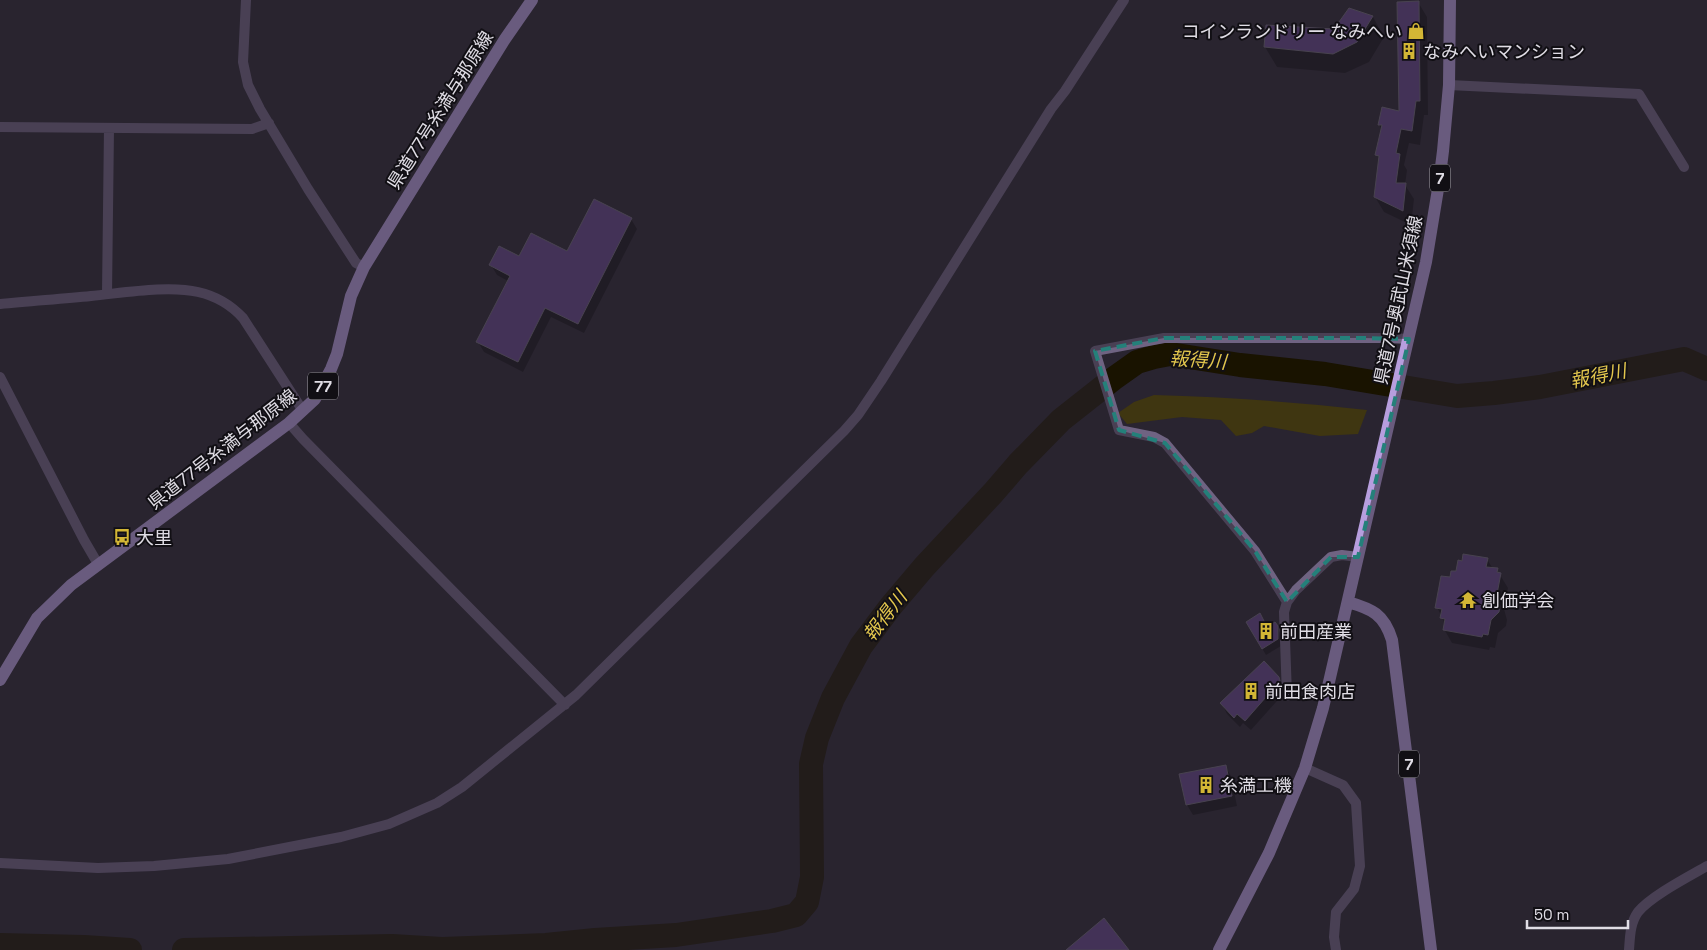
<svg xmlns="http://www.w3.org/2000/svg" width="1707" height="950" font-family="'Space Grotesk','Noto Sans JP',sans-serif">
  <rect width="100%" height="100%" fill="#292430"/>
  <!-- green -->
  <path fill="#3f3611" d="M1154,395C1225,397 1296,402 1367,410L1358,434L1320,436L1264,426L1252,433L1236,436L1221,420L1182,417L1127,424L1118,413L1134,402Z"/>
  <!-- shadow -->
  <path fill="#0007" d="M1418,2L1427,17L1428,115H1424L1420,145L1409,143L1404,165L1407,170L1405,185L1414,199L1411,225L1384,212L1375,197L1380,160L1377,155L1382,130L1379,124L1401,112Z
    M1349,10L1373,17L1384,37L1369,62L1345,73L1277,67L1265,47L1335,30Z
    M631,219L637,229L584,333L551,317L523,372L484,352L478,342L508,281L497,275L491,265L520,258L568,253Z
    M1487,559L1493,569L1497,570L1508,588L1504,609L1507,620L1506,626L1498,633L1495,648L1490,647L1489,650L1452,643L1444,629L1445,624L1437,607L1451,579L1457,573Z
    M1247,623L1267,628L1275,624L1281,634V646L1266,655Z
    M1278,678L1285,692L1251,730L1243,723L1240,727L1227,714L1222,704Z
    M1225,766L1231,776L1237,806L1193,815L1187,805L1181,775Z"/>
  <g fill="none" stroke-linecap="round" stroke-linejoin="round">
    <!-- river -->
    <path stroke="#191300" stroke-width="24" d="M0,945L84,947L130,950
      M184,950L392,946L442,949L546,945L595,940L676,935L772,921L796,915L807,902L812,877L811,764L817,738L833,698L861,646L891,606L924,567L993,493L1018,464L1061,420L1113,379L1137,362L1154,357L1170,354L1240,365L1325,374L1457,396L1494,393L1540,387L1684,359L1707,369"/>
  </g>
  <!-- building -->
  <path fill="#624488" stroke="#6d6776" d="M1419,1L1420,101H1416L1412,131L1401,129L1396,153L1400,154L1396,183H1406L1403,211L1374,197L1379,156L1375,155L1382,125H1378L1382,107L1399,111L1397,2Z
    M1349,8L1373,16L1357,42L1333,54L1264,47L1266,25L1334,29Z
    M594,199L632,218L578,324L545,308L518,362L476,342L510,276L489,265L499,246L519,256L531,233L567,251Z
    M1463,554L1488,558L1486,567L1498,568L1497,572L1501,573L1497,594L1500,606L1499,612L1491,620L1488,635L1483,634L1482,637L1443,630L1445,619L1440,618L1442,609L1435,608L1441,576L1450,577L1451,571H1456L1458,560L1462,561Z
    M1260,613L1267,627L1275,622L1278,626V639L1262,649L1246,622Z
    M1264,661L1279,677L1280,681L1245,721L1237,714L1234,718L1220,703Z
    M1226,765L1232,796L1186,805L1179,774Z
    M1104,918L1129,950H1066Z"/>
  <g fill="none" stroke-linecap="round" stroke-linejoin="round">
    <!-- minor -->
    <path stroke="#6f6382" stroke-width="10" d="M246,0L243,62L248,85L260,109L308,189L356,263L364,267
      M1449,85L1639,94L1684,167
      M0,127L252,129L269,123
      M107,294L109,128
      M0,304C30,301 61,299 91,296C123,293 168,285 198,292C216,296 231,305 243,318L303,411
      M0,377L84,540L98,564
      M289,423L303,439L565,705
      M1287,602L1255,551L1165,443L1154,437L1119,430L1095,351L1164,338H1388L1409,339
      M1287,696L1284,612L1287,602L1296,590L1331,557L1342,555L1358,557
      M1305,768L1343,785L1356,803L1360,866L1354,889L1336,912L1334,937L1336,950
      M0,863L98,868L154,866L228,859L341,837L389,824L437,803L462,787L576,695L844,431L858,415L881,381L1051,109L1065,91L1124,0
      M1629,950C1630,937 1630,923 1638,912C1651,896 1688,877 1707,866"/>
    <!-- primary -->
    <path stroke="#b79ede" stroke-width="12" d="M1348,602C1372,609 1384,614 1392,640L1431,950
      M0,680L37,618L71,585L289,423L315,399L331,369L337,354L351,296L364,267L505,39L532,0
      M1219,950L1269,853L1305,768L1323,708L1426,262L1439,183L1443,151L1449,85L1450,0"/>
  </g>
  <!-- marked area -->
  <path d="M0 0H1707V950H0ZM1164,338H1363L1409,339L1358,557H1331L1287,602L1255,551L1165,443L1119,430L1095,351Z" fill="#292430" fill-opacity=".55" fill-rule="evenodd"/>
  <path fill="none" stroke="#24807a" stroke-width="4" stroke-dasharray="10 6" stroke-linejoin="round" d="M1164,338H1363L1409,339L1358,557H1331L1287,602L1255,551L1165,443L1119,430L1095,351Z"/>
  <!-- icons -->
  <defs>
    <g id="shop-bare" transform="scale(1.35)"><path d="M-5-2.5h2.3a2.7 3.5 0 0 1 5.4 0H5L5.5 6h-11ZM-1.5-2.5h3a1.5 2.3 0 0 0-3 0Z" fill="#d3b635" stroke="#110f14" stroke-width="2.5" paint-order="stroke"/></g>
    <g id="building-bare" transform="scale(1.35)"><path d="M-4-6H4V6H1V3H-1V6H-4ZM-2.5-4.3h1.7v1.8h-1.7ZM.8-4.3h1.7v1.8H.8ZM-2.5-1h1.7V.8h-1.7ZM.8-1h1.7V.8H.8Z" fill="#d3b635" stroke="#110f14" stroke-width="2.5" paint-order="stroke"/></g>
    <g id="bus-bare" transform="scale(1.35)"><path d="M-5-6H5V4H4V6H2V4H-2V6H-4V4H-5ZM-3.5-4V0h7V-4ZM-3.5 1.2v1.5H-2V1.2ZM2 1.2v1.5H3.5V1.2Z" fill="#d3b635" stroke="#110f14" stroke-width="2.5" paint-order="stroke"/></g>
    <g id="temple-bare" transform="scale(1.35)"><path d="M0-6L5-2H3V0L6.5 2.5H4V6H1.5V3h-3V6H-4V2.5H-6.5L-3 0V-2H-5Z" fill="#d3b635" stroke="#110f14" stroke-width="2.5" paint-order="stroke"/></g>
  </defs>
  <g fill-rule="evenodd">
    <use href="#shop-bare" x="1416" y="31"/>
    <use href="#building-bare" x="1409" y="51"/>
    <use href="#bus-bare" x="122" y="537"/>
    <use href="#temple-bare" x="1468" y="600"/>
    <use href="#building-bare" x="1266" y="631"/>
    <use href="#building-bare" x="1251" y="691"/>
    <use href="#building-bare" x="1206" y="785"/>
  </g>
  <g text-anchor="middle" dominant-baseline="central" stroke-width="4" stroke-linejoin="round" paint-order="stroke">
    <!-- shield labels -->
    <g fill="#110f14" stroke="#a29fa6" stroke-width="1">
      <rect x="1430" y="164.5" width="20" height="27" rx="4"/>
      <rect x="308" y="372.5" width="30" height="27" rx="4"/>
      <rect x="1399" y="750.5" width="20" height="27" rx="4"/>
    </g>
    <g font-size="16" font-weight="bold" fill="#e0dde5">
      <text x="1440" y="178">7</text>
      <text x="323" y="386">77</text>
      <text x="1409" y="764">7</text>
    </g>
    <!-- poi labels -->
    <g font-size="18" fill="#e0dde5" stroke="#110f14" text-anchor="start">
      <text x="1402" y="31" text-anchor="end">コインランドリー なみへい</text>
      <text x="1423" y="51">なみへいマンション</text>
      <text x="136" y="537">大里</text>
      <text x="1482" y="600">創価学会</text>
      <text x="1280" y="631">前田産業</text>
      <text x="1265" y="691">前田食肉店</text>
      <text x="1220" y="785">糸満工機</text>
    </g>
    <!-- street labels -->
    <g font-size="18" fill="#e0dde5" stroke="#110f14">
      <text transform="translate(440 110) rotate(-58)">県道77号糸満与那原線</text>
      <text transform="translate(1398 300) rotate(-78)">県道7号奥武山米須線</text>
      <text transform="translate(222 449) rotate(-38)">県道77号糸満与那原線</text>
    </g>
    <!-- water labels -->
    <g font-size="19" font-style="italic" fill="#e2c64d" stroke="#110f14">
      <text transform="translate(1198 360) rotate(4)">報得川</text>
      <text transform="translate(1598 376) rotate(-11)">報得川</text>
      <text transform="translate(885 616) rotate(-52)">報得川</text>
    </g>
  </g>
  <!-- scale -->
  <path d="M1527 920v8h101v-8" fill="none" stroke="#e0dde5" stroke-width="2.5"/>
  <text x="1534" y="920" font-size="15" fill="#e0dde5" stroke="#110f14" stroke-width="4" paint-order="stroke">50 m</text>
</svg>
